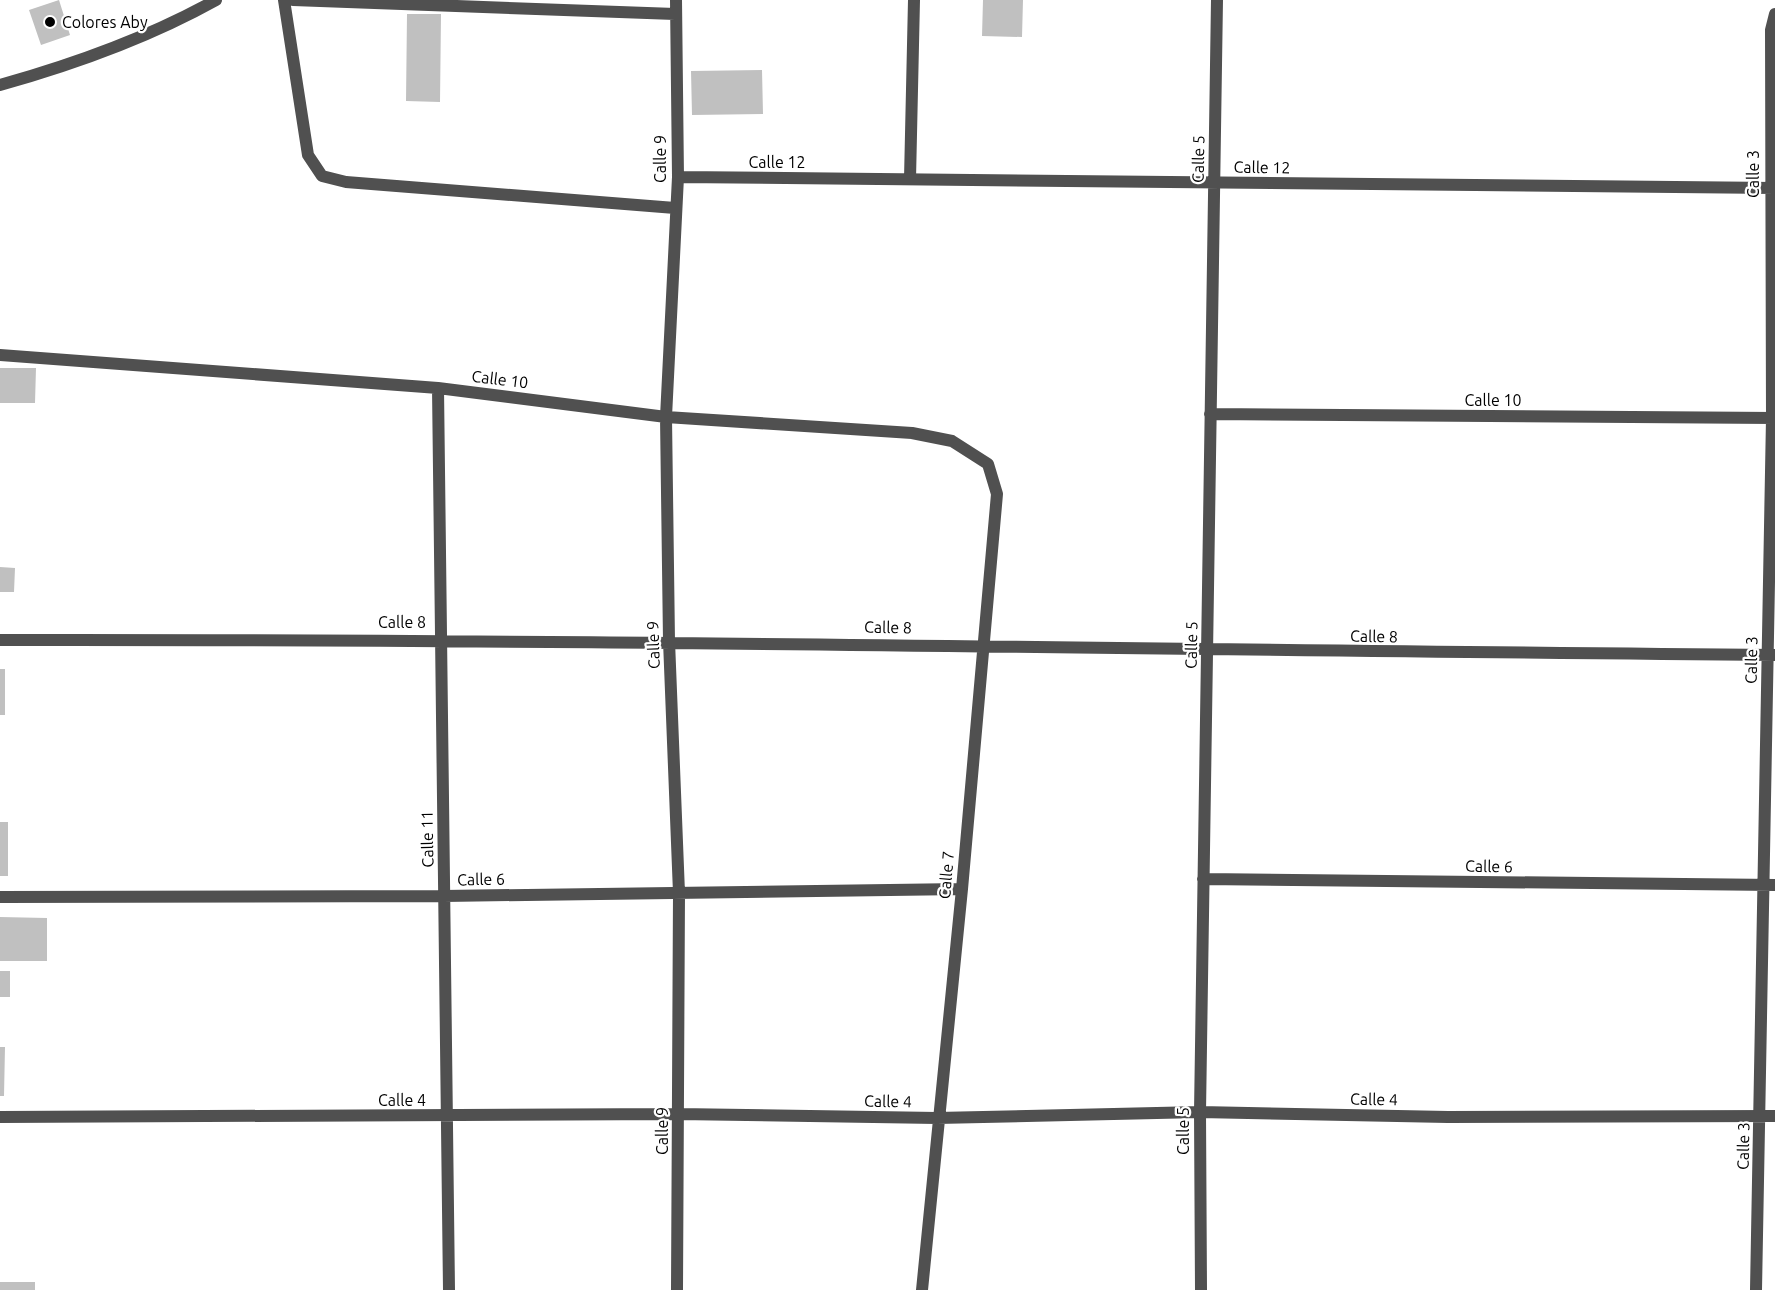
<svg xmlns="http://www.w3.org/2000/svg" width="1775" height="1290" font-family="Ubuntu,sans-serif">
  <rect width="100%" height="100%" fill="#fff"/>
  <!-- building -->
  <path fill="#c0c0c0" d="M59,0L70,35L41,45L29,10Z
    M983,0H1023L1022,37L982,36Z
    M407,14H441L440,102L406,101Z
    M762,70L763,114L692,115L691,71Z
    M0,368H36L35,403H0Z
    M0,567L15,568L14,592H0Z
    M0,669H5V715H0Z
    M0,822H8V876H0Z
    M0,917L47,918V961H0Z
    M0,971H10V997H0Z
    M0,1047H5L4,1096H0Z
    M0,1282H35V1290H0Z"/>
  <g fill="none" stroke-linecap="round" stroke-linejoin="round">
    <!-- minor -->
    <path stroke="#505050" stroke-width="12" d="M284,0L308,155L322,176L346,182L675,208
      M293,0L675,14
      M676,0L678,177L666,417L669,641L679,893L677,1290
      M678,177L1775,188
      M910,179L914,0
      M0,355L438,388L666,417L912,433L952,441L988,464L997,494L962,889L922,1290
      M438,388L449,1290
      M1210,414L1775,418
      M0,640C592,639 1183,650 1775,655
      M1203,879L1775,885
      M0,897L444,896L962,889
      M0,1117L678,1114L937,1118L1200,1112L1448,1117L1775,1116
      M1201,1290L1200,1112L1217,0
      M1756,1290L1772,418L1771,30L1775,14"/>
    <!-- tertiary -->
    <path stroke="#505050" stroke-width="12" d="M0,85C75,64 148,38 216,0"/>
  </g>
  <!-- markers -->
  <circle fill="#000" stroke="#fff" stroke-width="2" cx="50" cy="22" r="6"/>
  <g text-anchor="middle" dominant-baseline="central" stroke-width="4.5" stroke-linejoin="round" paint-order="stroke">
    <!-- poi labels -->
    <g font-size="16" fill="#000" stroke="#fff" text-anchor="start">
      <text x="62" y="22">Colores Aby</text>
    </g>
    <!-- street labels -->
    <g font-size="16" fill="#000" stroke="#fff">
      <text transform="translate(660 159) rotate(-90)">Calle 9</text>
      <text transform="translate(1198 159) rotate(-89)">Calle 5</text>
      <text x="777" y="162">Calle 12</text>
      <text transform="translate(1262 167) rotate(1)">Calle 12</text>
      <text transform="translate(1753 174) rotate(-90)">Calle 3</text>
      <text transform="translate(500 379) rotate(7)">Calle 10</text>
      <text x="1493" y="400">Calle 10</text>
      <text x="402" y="622">Calle 8</text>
      <text transform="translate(888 627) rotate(1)">Calle 8</text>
      <text transform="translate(1374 636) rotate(1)">Calle 8</text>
      <text transform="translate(653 645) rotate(-92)">Calle 9</text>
      <text transform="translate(1191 645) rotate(-89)">Calle 5</text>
      <text transform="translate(1751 660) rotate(-89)">Calle 3</text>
      <text transform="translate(427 839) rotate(-91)">Calle 11</text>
      <text transform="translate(1489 866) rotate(1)">Calle 6</text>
      <text transform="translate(946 875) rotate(-85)">Calle 7</text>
      <text transform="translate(481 879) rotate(-1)">Calle 6</text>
      <text transform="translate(1374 1099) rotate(1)">Calle 4</text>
      <text x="402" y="1100">Calle 4</text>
      <text transform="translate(888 1101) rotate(1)">Calle 4</text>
      <text transform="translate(662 1131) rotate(-90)">Calle 9</text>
      <text transform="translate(1183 1131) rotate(-90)">Calle 5</text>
      <text transform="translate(1743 1146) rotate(-89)">Calle 3</text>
    </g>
  </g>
</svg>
